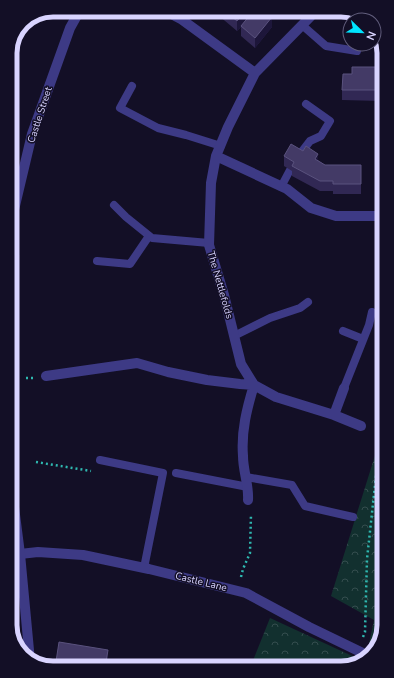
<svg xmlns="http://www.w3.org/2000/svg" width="394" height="678" font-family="'Nunito Sans',sans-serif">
  <defs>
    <pattern id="forest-crowns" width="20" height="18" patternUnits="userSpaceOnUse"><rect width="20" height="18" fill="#12302f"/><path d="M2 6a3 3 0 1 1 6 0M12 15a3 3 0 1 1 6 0" fill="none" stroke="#344d4e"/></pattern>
  </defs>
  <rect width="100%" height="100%" fill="#130f26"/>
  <!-- forest -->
  <path fill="url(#forest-crowns)" d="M383,430L384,625L377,649L366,658L374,620L331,596Z
    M270,618L363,661L360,664L257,665L252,663Z"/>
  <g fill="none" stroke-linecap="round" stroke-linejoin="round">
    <!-- path -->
    <path stroke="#2fb8b0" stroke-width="2.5" stroke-dasharray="2 3" stroke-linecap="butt" d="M26,378H33
      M36,462L91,471
      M241,577L243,569L250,553L251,514
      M363,637L365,632L367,559L376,476L383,449"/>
    <!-- service -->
    <path stroke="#3d3a85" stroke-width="8" d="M302,25L326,46L357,51
      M132,86L120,108L158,128L186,135L221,146
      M300,154L310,141L321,136L330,121L306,104
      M281,187L290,170
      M114,205L126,217L152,238L209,243
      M97,261L130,264L149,236
      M343,331L363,339
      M234,336L270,318L300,308L308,302
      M344,388L369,325L372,312
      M100,460L163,473L144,568
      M176,473L248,487
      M246,477L292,485L305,506L353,517"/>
    <!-- minor -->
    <path stroke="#3d3a85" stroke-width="10" d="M164,10L181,19L255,73
      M315,10L310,17L255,73L228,127L216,156L211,183L209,245L224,295L241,364L254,385L276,397L334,415L361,426
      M216,156L287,189L311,208L336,216H381
      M46,376L137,363L168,372L207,380L240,384L254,385C247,408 241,431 243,456C243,471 249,485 248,500
      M334,415L344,388
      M20,554L38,552L83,555L149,569L246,593L309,627L369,656"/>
    <!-- tertiary -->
    <path stroke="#3d3a85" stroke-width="10" d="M11,224L13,214L32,134L70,28L80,10
      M13,499L20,554L30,661"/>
  </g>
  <!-- wall -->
  <path fill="#312854" d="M212,10H263L272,27L255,48L241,36V27L237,31Z
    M380,67V101L342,100V90Z
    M284,156L318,160L325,165H361V194H333V191H320L292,176V171L284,166Z"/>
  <!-- shaded-wall -->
  <path fill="#1d163a" d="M246,10H255L237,31V21Z
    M272,17V27L255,48V38Z
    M318,154V164L315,159Z
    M108,650V667L106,662Z"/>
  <!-- building -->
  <path fill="#433a66" stroke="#5a527e" d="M224,10H246L237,21Z
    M254,10H263L272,17L255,38L241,26Z
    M352,67H380V90H342L343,74H352Z
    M291,144L303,151L306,146L318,154L315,159L325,165H361V184H333V181H320L292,166L294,162L284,156Z
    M59,642L108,650L106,662L137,667L55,668Z"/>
  <g text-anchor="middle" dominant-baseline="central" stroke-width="3" stroke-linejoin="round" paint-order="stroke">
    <!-- street labels -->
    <g font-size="10" fill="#d9d4ff" stroke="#130f26">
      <text transform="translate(40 115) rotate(-72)">Castle Street</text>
      <text transform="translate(220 285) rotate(74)">The Nettlefolds</text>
      <text transform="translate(201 582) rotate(14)">Castle Lane</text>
    </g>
  </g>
  <!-- crop -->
  <path d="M0 0H394V678H0ZM53 17H341A36 36 0 0 1 377 53V625A36 36 0 0 1 341 661H53A36 36 0 0 1 17 625V53A36 36 0 0 1 53 17Z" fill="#130f26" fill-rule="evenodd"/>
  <path fill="none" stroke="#d9d4ff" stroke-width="5" d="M53 17H341A36 36 0 0 1 377 53V625A36 36 0 0 1 341 661H53A36 36 0 0 1 17 625V53A36 36 0 0 1 53 17Z"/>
  <!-- north arrow -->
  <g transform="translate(362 32) rotate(113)"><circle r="19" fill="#130f26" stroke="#625e7d"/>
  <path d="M0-3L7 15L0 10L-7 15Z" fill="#00e5ff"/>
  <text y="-6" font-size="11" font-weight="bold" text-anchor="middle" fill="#d9d4ff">N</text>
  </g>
</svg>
